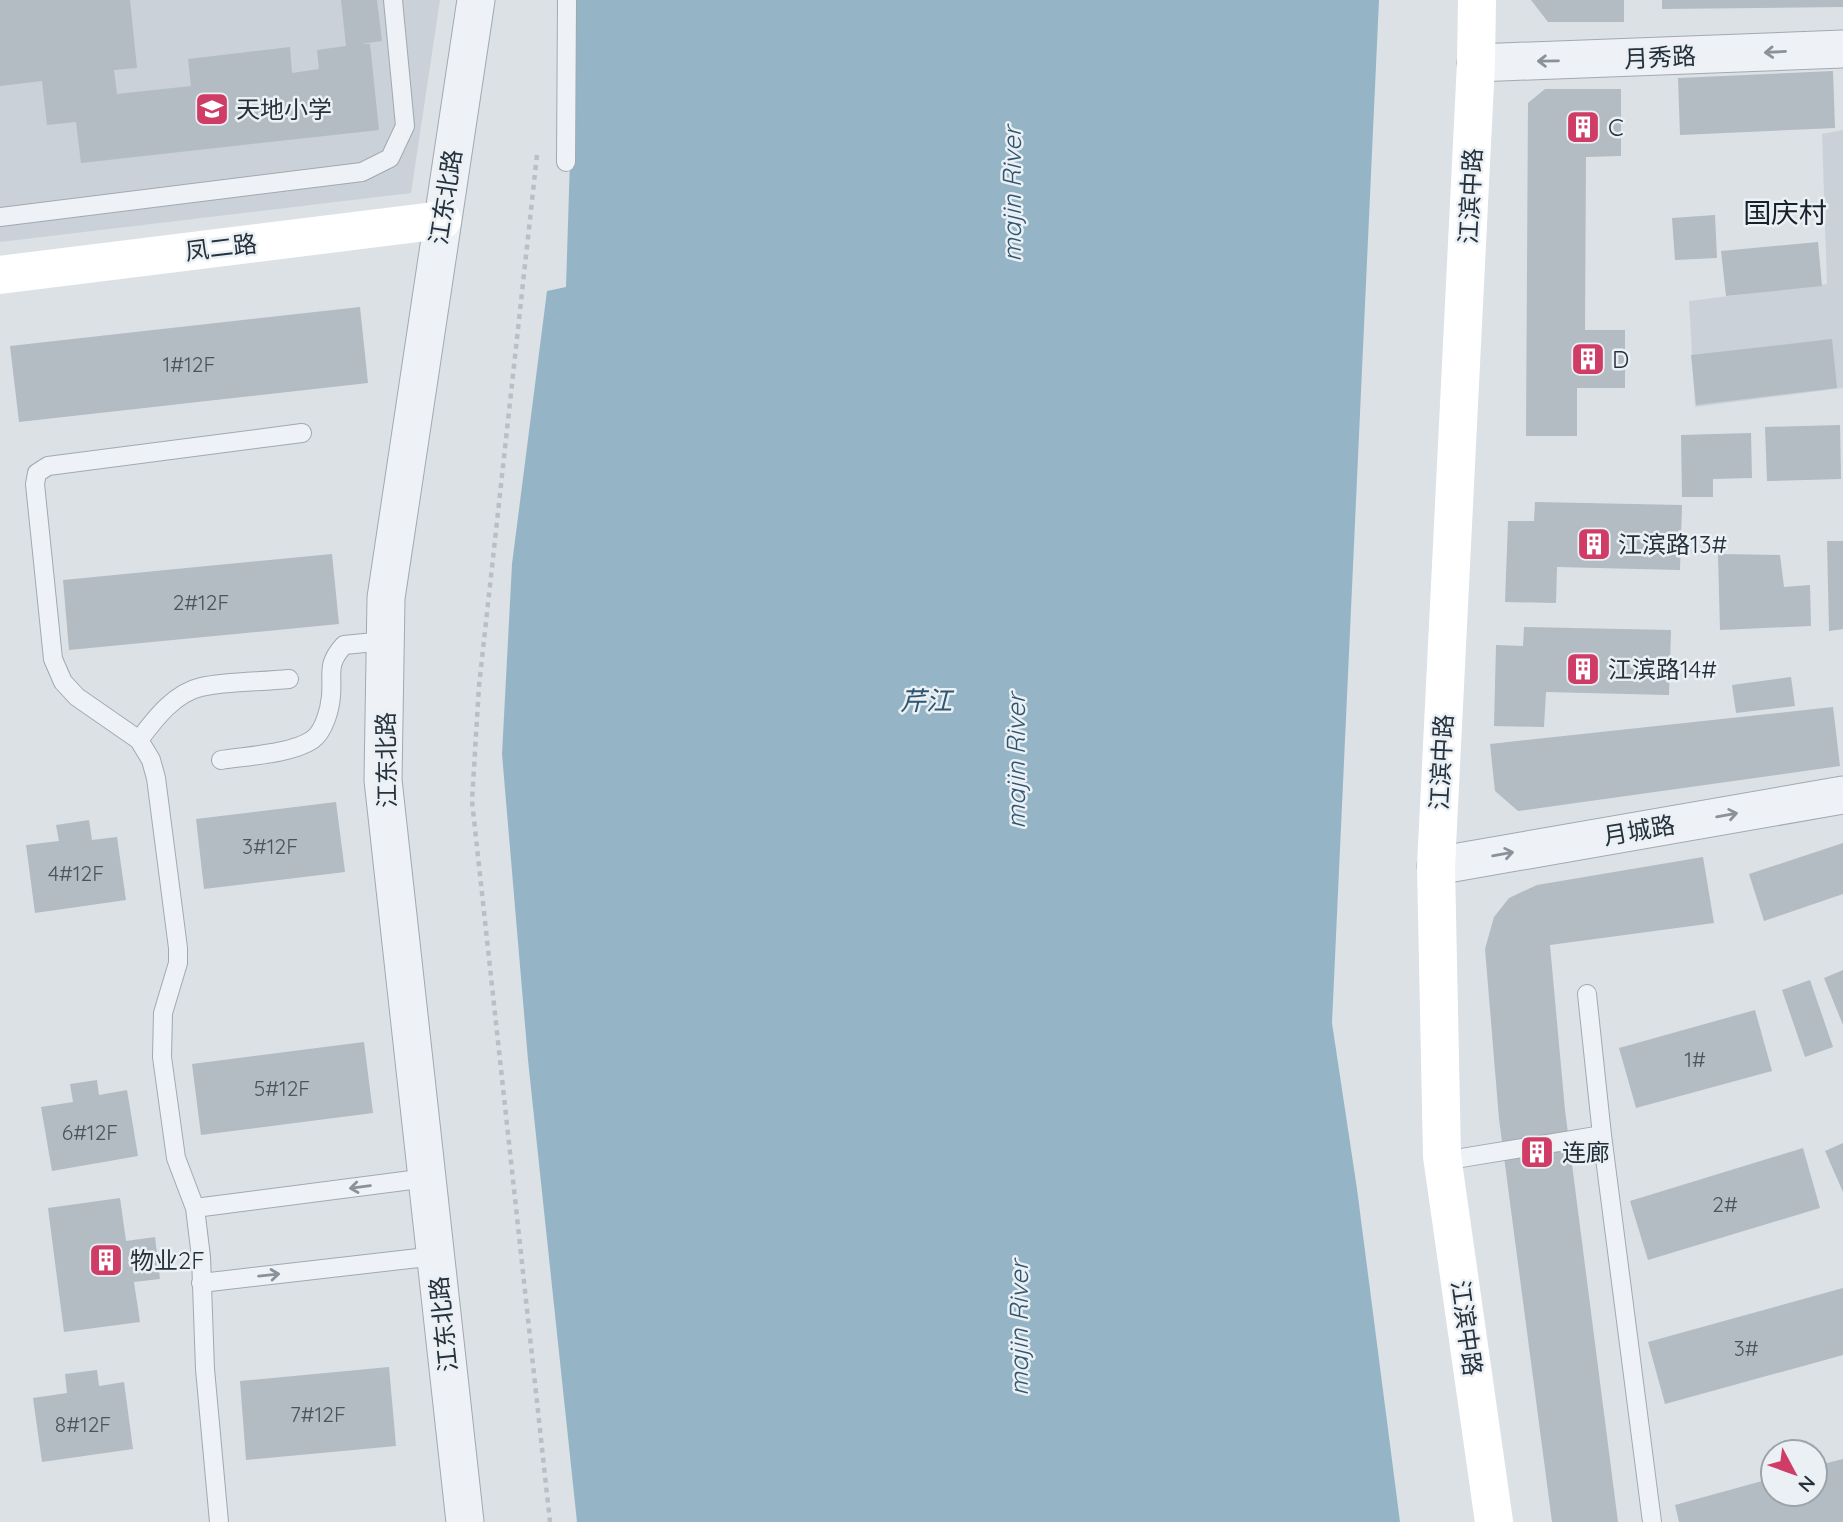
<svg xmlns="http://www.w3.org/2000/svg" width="1843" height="1522" font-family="Quicksand,'Noto Sans SC',sans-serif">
  <rect width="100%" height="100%" fill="#dce1e6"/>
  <!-- built -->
  <path fill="#cad1d8" d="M0,0H440L411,193L0,242Z
    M1843,130V388L1695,407L1689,301L1827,284L1822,134Z"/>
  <!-- water -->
  <path fill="#95b5c7" d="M575,0H1379L1332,1023L1357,1189L1400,1522H577L528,1060L502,754L512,564L547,291L566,287Z"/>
  <!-- building -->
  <path fill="#b3bbc3" d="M0,0H130L137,68L114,70L117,94L191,86L188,59L290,47L292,73L319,69L317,50L346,46L341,0H377L382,41L361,44H370L379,130L81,163L76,122L47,125L42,81L0,86Z
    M1531,0H1624V22H1548Z
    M1662,0H1843V7L1662,9Z
    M1833,71L1835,128L1680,135L1678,78Z
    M1545,89H1621V156L1586,157L1585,330H1625V388H1577V436H1526L1528,103Z
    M1715,215L1717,258L1675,260L1672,218Z
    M1818,242L1822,286L1726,296L1721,251Z
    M360,307L368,383L19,422L10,346Z
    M1832,339L1837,388L1696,405L1691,355Z
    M1840,425L1841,479L1767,481L1765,427Z
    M1751,433L1752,478L1713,479V497H1682L1681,435Z
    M1535,502L1682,505L1680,570L1557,567L1556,603L1505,602L1508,521H1534Z
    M1827,541H1843V629L1829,631Z
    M332,554L339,624L69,650L63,580Z
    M1718,554L1780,555L1784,587L1810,585L1811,626L1720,630Z
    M1524,627L1671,630L1669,695L1546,692L1544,727L1494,726L1496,645L1523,646Z
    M1791,677L1795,706L1736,713L1732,685Z
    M1833,707L1840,766L1518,811L1495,791L1490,744Z
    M336,802L345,872L204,889L196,819Z
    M89,820L92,840L117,837L126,900L35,913L26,845L59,841L56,825Z
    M1843,843V894L1764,921L1749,874Z
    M1703,857L1714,923L1550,945L1565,1110L1618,1522H1552L1499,1119L1485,949L1494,917L1509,898L1537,885Z
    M1843,970V1025L1824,978Z
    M1810,980L1833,1047L1805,1057L1782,990Z
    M1755,1010L1772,1071L1636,1108L1619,1048Z
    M364,1042L373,1113L201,1135L192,1064Z
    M97,1080L99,1095L127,1090L138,1156L52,1171L41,1107L73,1102L70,1084Z
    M1843,1143V1192L1825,1151Z
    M1803,1148L1820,1208L1648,1260L1630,1201Z
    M120,1198L126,1241L155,1237L160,1279L134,1282L140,1322L64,1332L48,1208Z
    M1843,1288V1355L1665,1404L1648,1342Z
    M389,1367L396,1446L246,1460L240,1381Z
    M97,1370L99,1386L124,1382L133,1449L42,1462L33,1398L67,1393L65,1374Z
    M1843,1459V1522H1679L1675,1505L1773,1478V1494H1815V1466Z"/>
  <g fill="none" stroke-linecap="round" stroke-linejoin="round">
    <!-- lane casing -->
    <g stroke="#a1a9b0" stroke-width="20">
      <path id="lane" d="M566,162L567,0
        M0,217L362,172L390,158L405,126L393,0
        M139,740C154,720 174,693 201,687C228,681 260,682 289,679
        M221,760C246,756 291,754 312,740C324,732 330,709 331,696C333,672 326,665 344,645L385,641
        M1587,994L1602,1135L1652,1522
        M1443,1161L1602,1135
        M195,1208L427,1178
        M201,1283L436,1256
        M219,1522L205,1369L201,1257L195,1208L176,1158L162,1057L163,1013L178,963V948L156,778L151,760L139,740L77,697L63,682L53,659L35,484L37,473L48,466L302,433"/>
    </g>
    <!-- street casing -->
    <g stroke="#a1a9b0" stroke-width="39">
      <path id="street" d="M1476,63L1843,49
        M1436,866L1843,795
        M465,1522L383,780L386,598L476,0"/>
    </g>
    <!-- path -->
    <path stroke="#babfc5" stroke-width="4.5" stroke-dasharray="5 5" stroke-linecap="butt" d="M537,155L479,686L472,801L550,1522"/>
    <!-- lane -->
    <use href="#lane" stroke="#eef1f5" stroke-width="18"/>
    <!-- street -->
    <use href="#street" stroke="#eef1f5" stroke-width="37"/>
    <!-- secondary -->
    <path stroke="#fff" stroke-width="38" d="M1477,0L1476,63L1436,866L1442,1156L1494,1522
      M0,275L442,220"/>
  </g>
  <!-- one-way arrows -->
  <defs><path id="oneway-shaft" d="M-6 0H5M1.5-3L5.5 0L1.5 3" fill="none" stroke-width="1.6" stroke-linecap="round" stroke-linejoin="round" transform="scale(1.75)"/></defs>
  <g stroke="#8a9198">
    <use href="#oneway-shaft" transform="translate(1775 52) rotate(177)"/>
    <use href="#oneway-shaft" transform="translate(1548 61) rotate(179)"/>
    <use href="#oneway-shaft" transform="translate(1727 815) rotate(-10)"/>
    <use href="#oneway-shaft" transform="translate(1503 854) rotate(-10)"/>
    <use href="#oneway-shaft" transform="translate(360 1187) rotate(173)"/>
    <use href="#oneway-shaft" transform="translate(269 1275) rotate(-6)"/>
  </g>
  <!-- icons -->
  <defs>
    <g id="school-square" transform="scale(1.75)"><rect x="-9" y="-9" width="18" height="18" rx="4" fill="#cf3d67" stroke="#ebf0f4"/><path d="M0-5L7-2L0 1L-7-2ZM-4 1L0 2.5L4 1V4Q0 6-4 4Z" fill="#fff"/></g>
    <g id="building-square" transform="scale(1.75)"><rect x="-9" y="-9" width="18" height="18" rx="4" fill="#cf3d67" stroke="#ebf0f4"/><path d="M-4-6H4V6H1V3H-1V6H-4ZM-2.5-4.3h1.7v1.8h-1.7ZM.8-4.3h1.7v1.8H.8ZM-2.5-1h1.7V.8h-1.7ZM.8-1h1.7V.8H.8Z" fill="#fff"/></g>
  </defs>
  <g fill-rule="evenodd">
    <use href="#school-square" x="212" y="109"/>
    <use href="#building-square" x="1583" y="127"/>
    <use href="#building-square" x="1588" y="359"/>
    <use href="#building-square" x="1594" y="544"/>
    <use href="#building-square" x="1583" y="669"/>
    <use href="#building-square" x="1537" y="1152"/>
    <use href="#building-square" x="106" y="1260"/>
  </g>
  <g text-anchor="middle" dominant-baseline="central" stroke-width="5" stroke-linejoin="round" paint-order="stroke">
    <!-- number labels -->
    <g font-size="21" fill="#48545e">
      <text x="189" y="364">1#12F</text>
      <text x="201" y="602">2#12F</text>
      <text x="270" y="846">3#12F</text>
      <text x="76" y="873">4#12F</text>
      <text x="1695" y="1059">1#</text>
      <text x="282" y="1088">5#12F</text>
      <text x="90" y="1132">6#12F</text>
      <text x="1725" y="1204">2#</text>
      <text x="1746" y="1348">3#</text>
      <text x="318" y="1414">7#12F</text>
      <text x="83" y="1424">8#12F</text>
    </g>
    <!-- street labels -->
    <g font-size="24" fill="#25313c" stroke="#ebf0f4">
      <text transform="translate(1660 57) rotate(-3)">月秀路</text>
      <text transform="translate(1470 196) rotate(-87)">江滨中路</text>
      <text transform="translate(445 197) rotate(-81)">江东北路</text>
      <text transform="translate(221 247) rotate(-7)">凤二路</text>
      <text transform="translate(386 760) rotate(-91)">江东北路</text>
      <text transform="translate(1441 762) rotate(-87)">江滨中路</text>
      <text transform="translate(1639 830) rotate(-10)">月城路</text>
      <text transform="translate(443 1324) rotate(-96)">江东北路</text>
      <text transform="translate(1467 1328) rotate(82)">江滨中路</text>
    </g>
    <!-- poi labels -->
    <g font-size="24" fill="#25313c" stroke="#ebf0f4" text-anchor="start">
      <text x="236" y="109">天地小学</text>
      <text x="1608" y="127">C</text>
      <text x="1612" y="359">D</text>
      <text x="1618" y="544">江滨路13#</text>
      <text x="1608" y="669">江滨路14#</text>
      <text x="1562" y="1152">连廊</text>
      <text x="130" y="1260">物业2F</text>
    </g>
    <!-- water labels -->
    <g font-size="26" font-style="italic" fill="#2f5570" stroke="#ebf0f4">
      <text transform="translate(1011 194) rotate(-90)">majin River</text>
      <text x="926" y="700">芹江</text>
      <text transform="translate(1015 761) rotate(-90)">majin River</text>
      <text transform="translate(1018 1328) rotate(-90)">majin River</text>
    </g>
    <!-- quarter labels -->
    <g font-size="28" fill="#18222d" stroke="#ebf0f4">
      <text x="1785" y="212">国庆村</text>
    </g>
  </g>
  <!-- north arrow -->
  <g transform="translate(1794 1473) rotate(131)"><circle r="33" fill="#ebf0f4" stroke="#9ca4aa" stroke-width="2"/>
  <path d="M0-5L12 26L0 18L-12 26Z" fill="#cf3d67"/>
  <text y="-10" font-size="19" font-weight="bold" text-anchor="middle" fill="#25313c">N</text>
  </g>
</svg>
